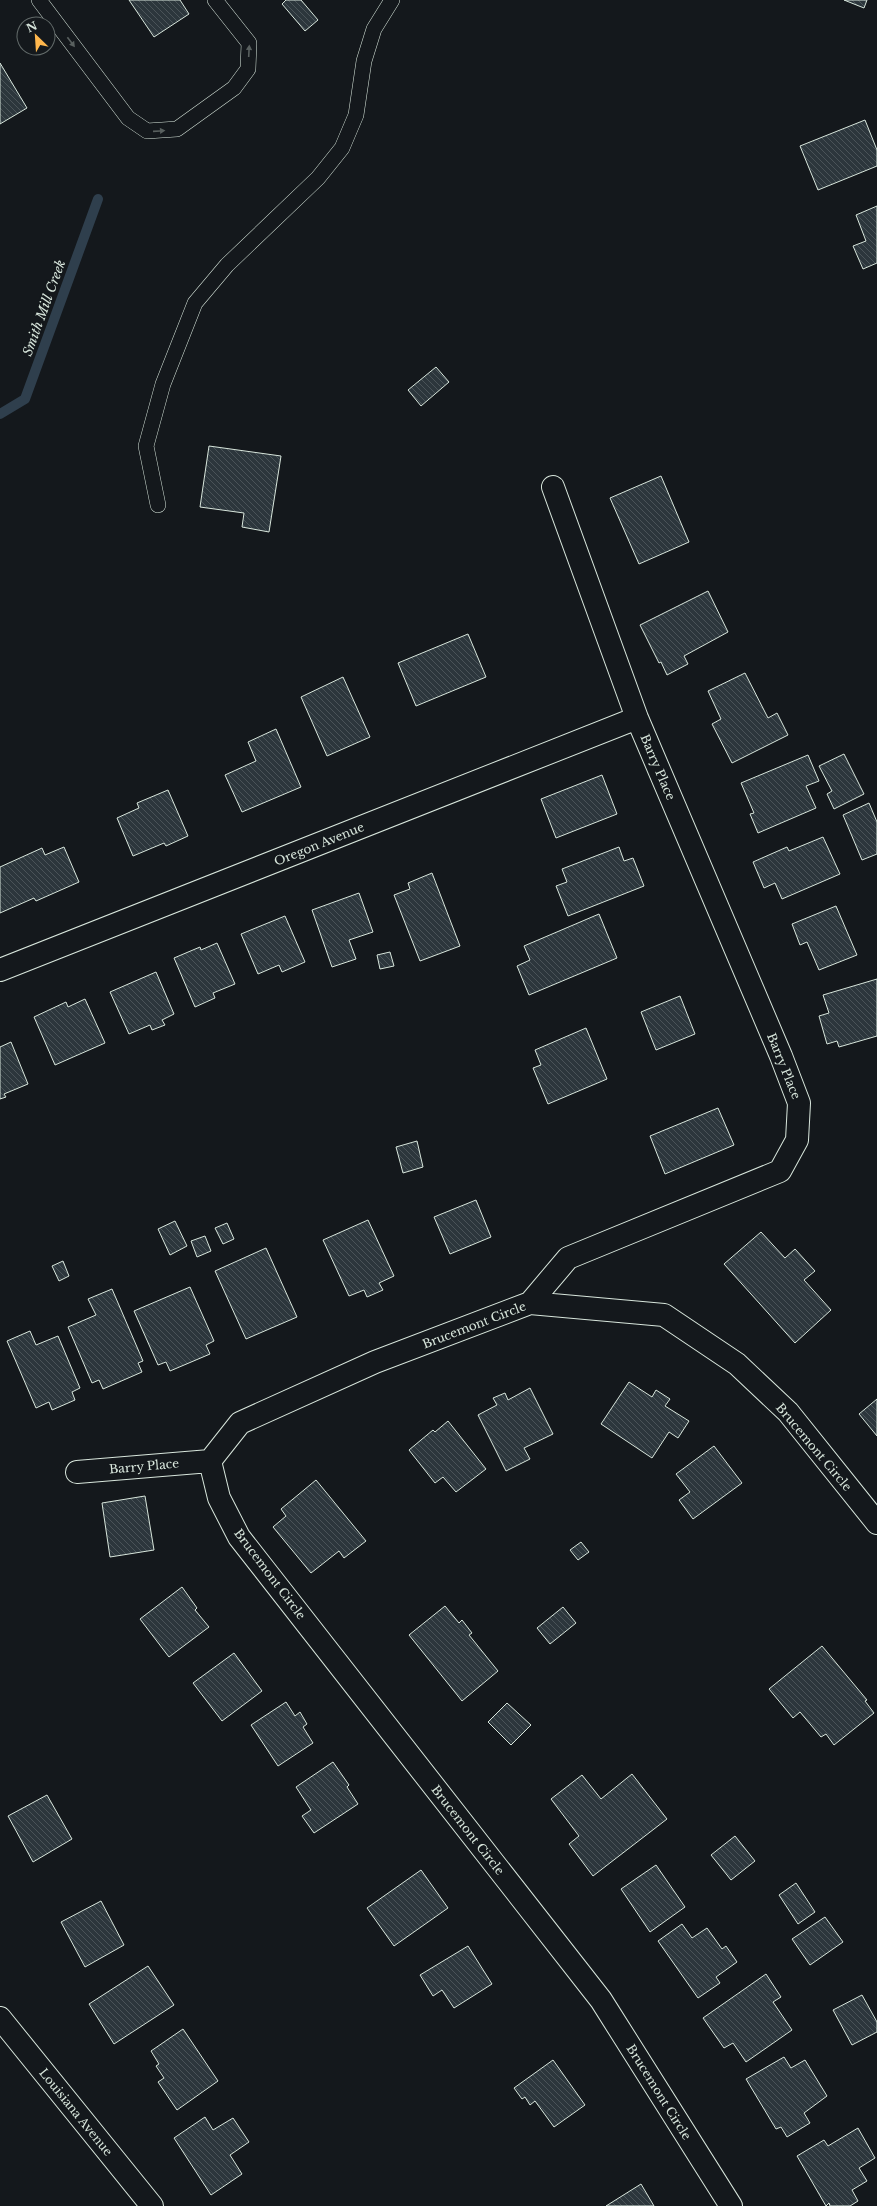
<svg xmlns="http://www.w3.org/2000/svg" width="877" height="2206" font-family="'Libre Baskerville',serif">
  <defs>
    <pattern id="building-back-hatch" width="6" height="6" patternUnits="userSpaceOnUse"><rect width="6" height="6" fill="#2c363c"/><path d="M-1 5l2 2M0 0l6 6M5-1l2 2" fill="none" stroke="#4a5358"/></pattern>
  </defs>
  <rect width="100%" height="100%" fill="#14181c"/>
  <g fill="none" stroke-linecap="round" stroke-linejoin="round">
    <!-- stream -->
    <path stroke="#2f3f4d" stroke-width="10" d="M0,414L25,399L98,199"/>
  </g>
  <!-- building -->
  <path fill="url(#building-back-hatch)" stroke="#d8e6dc" d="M129,0H180L189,14L154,37Z
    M286,0H301L318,20L305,31L282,4Z
    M844,0H867L864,8Z
    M0,63L27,108L0,124Z
    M865,120L877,150V166L818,190L800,146Z
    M877,206V263L863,269L853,246L866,241L856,215Z
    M436,367L449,382L421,406L408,390Z
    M209,446L281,456L269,532L242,527L244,513L200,507Z
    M661,476L689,542L639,564L610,498Z
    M708,591L728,632L684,656L688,664L667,675L661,662L659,663L640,625Z
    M468,634L486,677L416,706L398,663Z
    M745,673L768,718L777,713L788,735L732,763L712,724L721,719L708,691Z
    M343,677L370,737L327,756L301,697Z
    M276,729L301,787L242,812L225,775L256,761L248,742Z
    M844,754L864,794L834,809L827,794L832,791L819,766Z
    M808,755L819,781L806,786L816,808L758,833L750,814L754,813L741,783Z
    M602,775L617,814L556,838L541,799Z
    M168,790L188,836L166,846L164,843L133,856L117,818L139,808L137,803Z
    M869,803L877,822V854L862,860L843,815Z
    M823,837L840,874L782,899L775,883L764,888L753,862L787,847L789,851Z
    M64,847L79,882L36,901L34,898L0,913V867L42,848L45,855Z
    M619,847L624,861L633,858L644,886L568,916L556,886L567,882L562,869Z
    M432,873L460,946L420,961L394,895L410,889L408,883Z
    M359,893L373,932L349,940L356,959L332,967L312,910Z
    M836,906L857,955L819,970L807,942L800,945L792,924Z
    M599,914L617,958L529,995L517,966L530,960L524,946Z
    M285,916L305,962L282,972L279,965L258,974L241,934Z
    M217,943L235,984L213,993L215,998L195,1007L174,958L200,947L201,950Z
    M390,952L394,966L380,969L377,955Z
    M156,972L174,1014L162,1020L165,1025L152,1030L150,1025L129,1034L110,992Z
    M877,979V1036L839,1047L837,1041L827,1044L819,1016L829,1013L823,995Z
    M680,996L695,1034L656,1050L641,1012Z
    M85,999L105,1043L55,1065L34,1017L66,1002L68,1007Z
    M586,1028L607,1079L548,1104L533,1068L541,1065L535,1050Z
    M11,1042L28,1084L4,1094L6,1097L0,1099V1047Z
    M718,1108L734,1145L665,1174L650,1136Z
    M417,1141L423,1167L403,1173L396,1147Z
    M476,1200L491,1237L450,1254L434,1217Z
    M368,1220L394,1276L379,1283L383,1290L367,1297L364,1290L349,1296L323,1240Z
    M175,1221L187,1246L170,1255L158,1229Z
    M227,1223L234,1239L223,1244L215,1228Z
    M761,1232L785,1258L795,1249L815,1271L804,1280L831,1310L795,1343L724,1264Z
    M205,1236L211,1251L197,1257L191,1241Z
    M266,1248L297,1317L246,1339L215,1271Z
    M63,1261L69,1276L59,1281L52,1266Z
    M190,1287L214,1341L206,1345L210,1354L170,1371L166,1362L158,1365L134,1311Z
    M112,1289L143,1361L138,1363L142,1372L103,1389L99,1380L92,1383L68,1327L96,1315L88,1299Z
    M30,1331L36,1345L58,1336L80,1388L72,1392L75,1400L52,1410L49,1402L36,1408L7,1341Z
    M629,1382L652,1397L656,1390L670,1399L665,1406L689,1421L678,1438L669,1432L652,1458L601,1424Z
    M530,1388L553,1434L524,1448L530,1459L506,1471L478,1415L497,1405L493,1398L505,1393L508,1400Z
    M877,1399V1436L859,1414Z
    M448,1421L486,1469L456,1492L443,1477L435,1483L409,1450L433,1430L435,1432Z
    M714,1446L742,1483L693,1519L679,1500L690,1492L676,1474Z
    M316,1480L366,1541L344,1558L339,1551L311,1573L273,1527L286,1516L281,1509Z
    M145,1496L154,1550L110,1557L102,1503Z
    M581,1542L589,1552L578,1560L570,1550Z
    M182,1587L197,1608L195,1610L209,1627L169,1657L140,1619Z
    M445,1606L459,1623L462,1620L472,1633L469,1635L498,1671L462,1701L409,1635Z
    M563,1607L576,1623L550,1644L537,1628Z
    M822,1646L867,1700L865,1701L874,1713L834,1745L826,1734L821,1737L800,1712L793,1718L769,1689Z
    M234,1653L262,1691L222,1721L193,1683Z
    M286,1702L295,1716L300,1712L307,1724L303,1727L313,1743L278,1766L251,1725Z
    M507,1703L531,1725L511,1745L488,1722Z
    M333,1762L349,1785L347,1787L358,1804L314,1833L302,1816L311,1810L296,1787Z
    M632,1774L667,1819L593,1876L569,1844L579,1836L551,1799L582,1775L601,1799Z
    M47,1795L72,1839L33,1862L8,1816Z
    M735,1836L755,1861L731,1880L711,1855Z
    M656,1865L685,1907L650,1932L621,1889Z
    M421,1870L448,1908L394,1946L367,1908Z
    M796,1883L815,1912L798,1924L779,1895Z
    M101,1901L124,1945L85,1967L61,1922Z
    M825,1917L843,1942L810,1965L792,1939Z
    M682,1924L692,1938L707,1928L722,1949L726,1946L737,1962L716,1977L720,1983L698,1998L658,1941Z
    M468,1946L492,1984L454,2008L442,1990L433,1996L420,1975Z
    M148,1966L174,2005L114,2044L89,2004Z
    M766,1974L781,1997L773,2002L792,2030L746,2062L733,2043L724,2048L703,2018Z
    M862,1995L877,2022V2032L852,2045L833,2010Z
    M183,2029L218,2081L177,2110L158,2082L164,2078L156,2066L159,2064L151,2051Z
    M784,2057L791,2068L805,2060L827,2096L804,2113L810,2123L787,2137L781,2127L776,2129L746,2079Z
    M553,2060L585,2105L554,2127L535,2101L530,2105L525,2097L522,2099L514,2088Z
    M205,2117L213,2130L233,2118L249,2142L230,2155L242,2174L211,2195L174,2138Z
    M858,2128L875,2158L859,2168L867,2181L852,2190L858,2201L850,2206H830L829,2203L826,2206L797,2156L824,2140L828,2146Z
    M641,2184L654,2206H606Z"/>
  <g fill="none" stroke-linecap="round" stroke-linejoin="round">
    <!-- service casing -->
    <g stroke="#d8e6dc" stroke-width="16">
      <path id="service" d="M39,0L128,118L147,131L177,129L234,88L248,69L249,43L215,0
        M158,505L146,446L163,384L195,303L227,265L318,178L342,148L356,115L364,61L374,29L392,0"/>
    </g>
    <!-- minor casing -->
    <g stroke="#d8e6dc" stroke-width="24">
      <path id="minor" d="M0,970L637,718
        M530,1303L568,1258L780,1171L797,1140L799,1103L781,1056L637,718L553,487
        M210,1461L219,1498L239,1537L601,2000L731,2206
        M210,1461L240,1423L375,1362L530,1303L664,1315L737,1364L788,1412L877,1523
        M77,1472L210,1461"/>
    </g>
    <!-- tertiary casing -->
    <g stroke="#d8e6dc" stroke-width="24">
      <path id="tertiary" d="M0,2018L152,2206"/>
    </g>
    <!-- service -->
    <use href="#service" stroke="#14181c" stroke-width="15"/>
    <!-- minor -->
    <use href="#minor" stroke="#14181c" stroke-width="22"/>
    <!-- tertiary -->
    <use href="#tertiary" stroke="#14181c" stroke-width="22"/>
  </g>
  <!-- one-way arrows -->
  <defs><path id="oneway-solid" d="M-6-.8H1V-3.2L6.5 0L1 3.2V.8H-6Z"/></defs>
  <g fill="#59605f">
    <use href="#oneway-solid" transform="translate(71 42) rotate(53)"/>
    <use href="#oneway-solid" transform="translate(249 51) rotate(-87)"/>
    <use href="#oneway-solid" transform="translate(159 131) rotate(-4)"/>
  </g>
  <g text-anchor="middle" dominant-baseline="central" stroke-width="3" stroke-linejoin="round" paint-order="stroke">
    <!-- street labels -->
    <g font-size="12" fill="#d8e6dc" stroke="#14181c">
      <text transform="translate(658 767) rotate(67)">Barry Place</text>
      <text transform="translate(319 844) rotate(-22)">Oregon Avenue</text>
      <text transform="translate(784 1066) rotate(68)">Barry Place</text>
      <text transform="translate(474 1325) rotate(-21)">Brucemont Circle</text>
      <text transform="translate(814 1447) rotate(50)">Brucemont Circle</text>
      <text transform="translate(144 1466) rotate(-5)">Barry Place</text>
      <text transform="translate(270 1574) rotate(53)">Brucemont Circle</text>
      <text transform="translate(468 1830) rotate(52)">Brucemont Circle</text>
      <text transform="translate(659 2092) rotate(58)">Brucemont Circle</text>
      <text transform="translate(76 2112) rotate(51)">Louisiana Avenue</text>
    </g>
    <!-- water labels -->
    <g font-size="13" font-style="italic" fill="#d8e6dc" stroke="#14181c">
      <text transform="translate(44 308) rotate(-70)">Smith Mill Creek</text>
    </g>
  </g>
  <!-- north arrow -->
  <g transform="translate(36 36) rotate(335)"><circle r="19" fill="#14181c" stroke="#626a69"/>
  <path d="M0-3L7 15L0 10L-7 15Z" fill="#ffb74d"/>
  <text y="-6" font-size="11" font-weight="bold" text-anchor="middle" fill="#d8e6dc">N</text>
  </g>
</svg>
